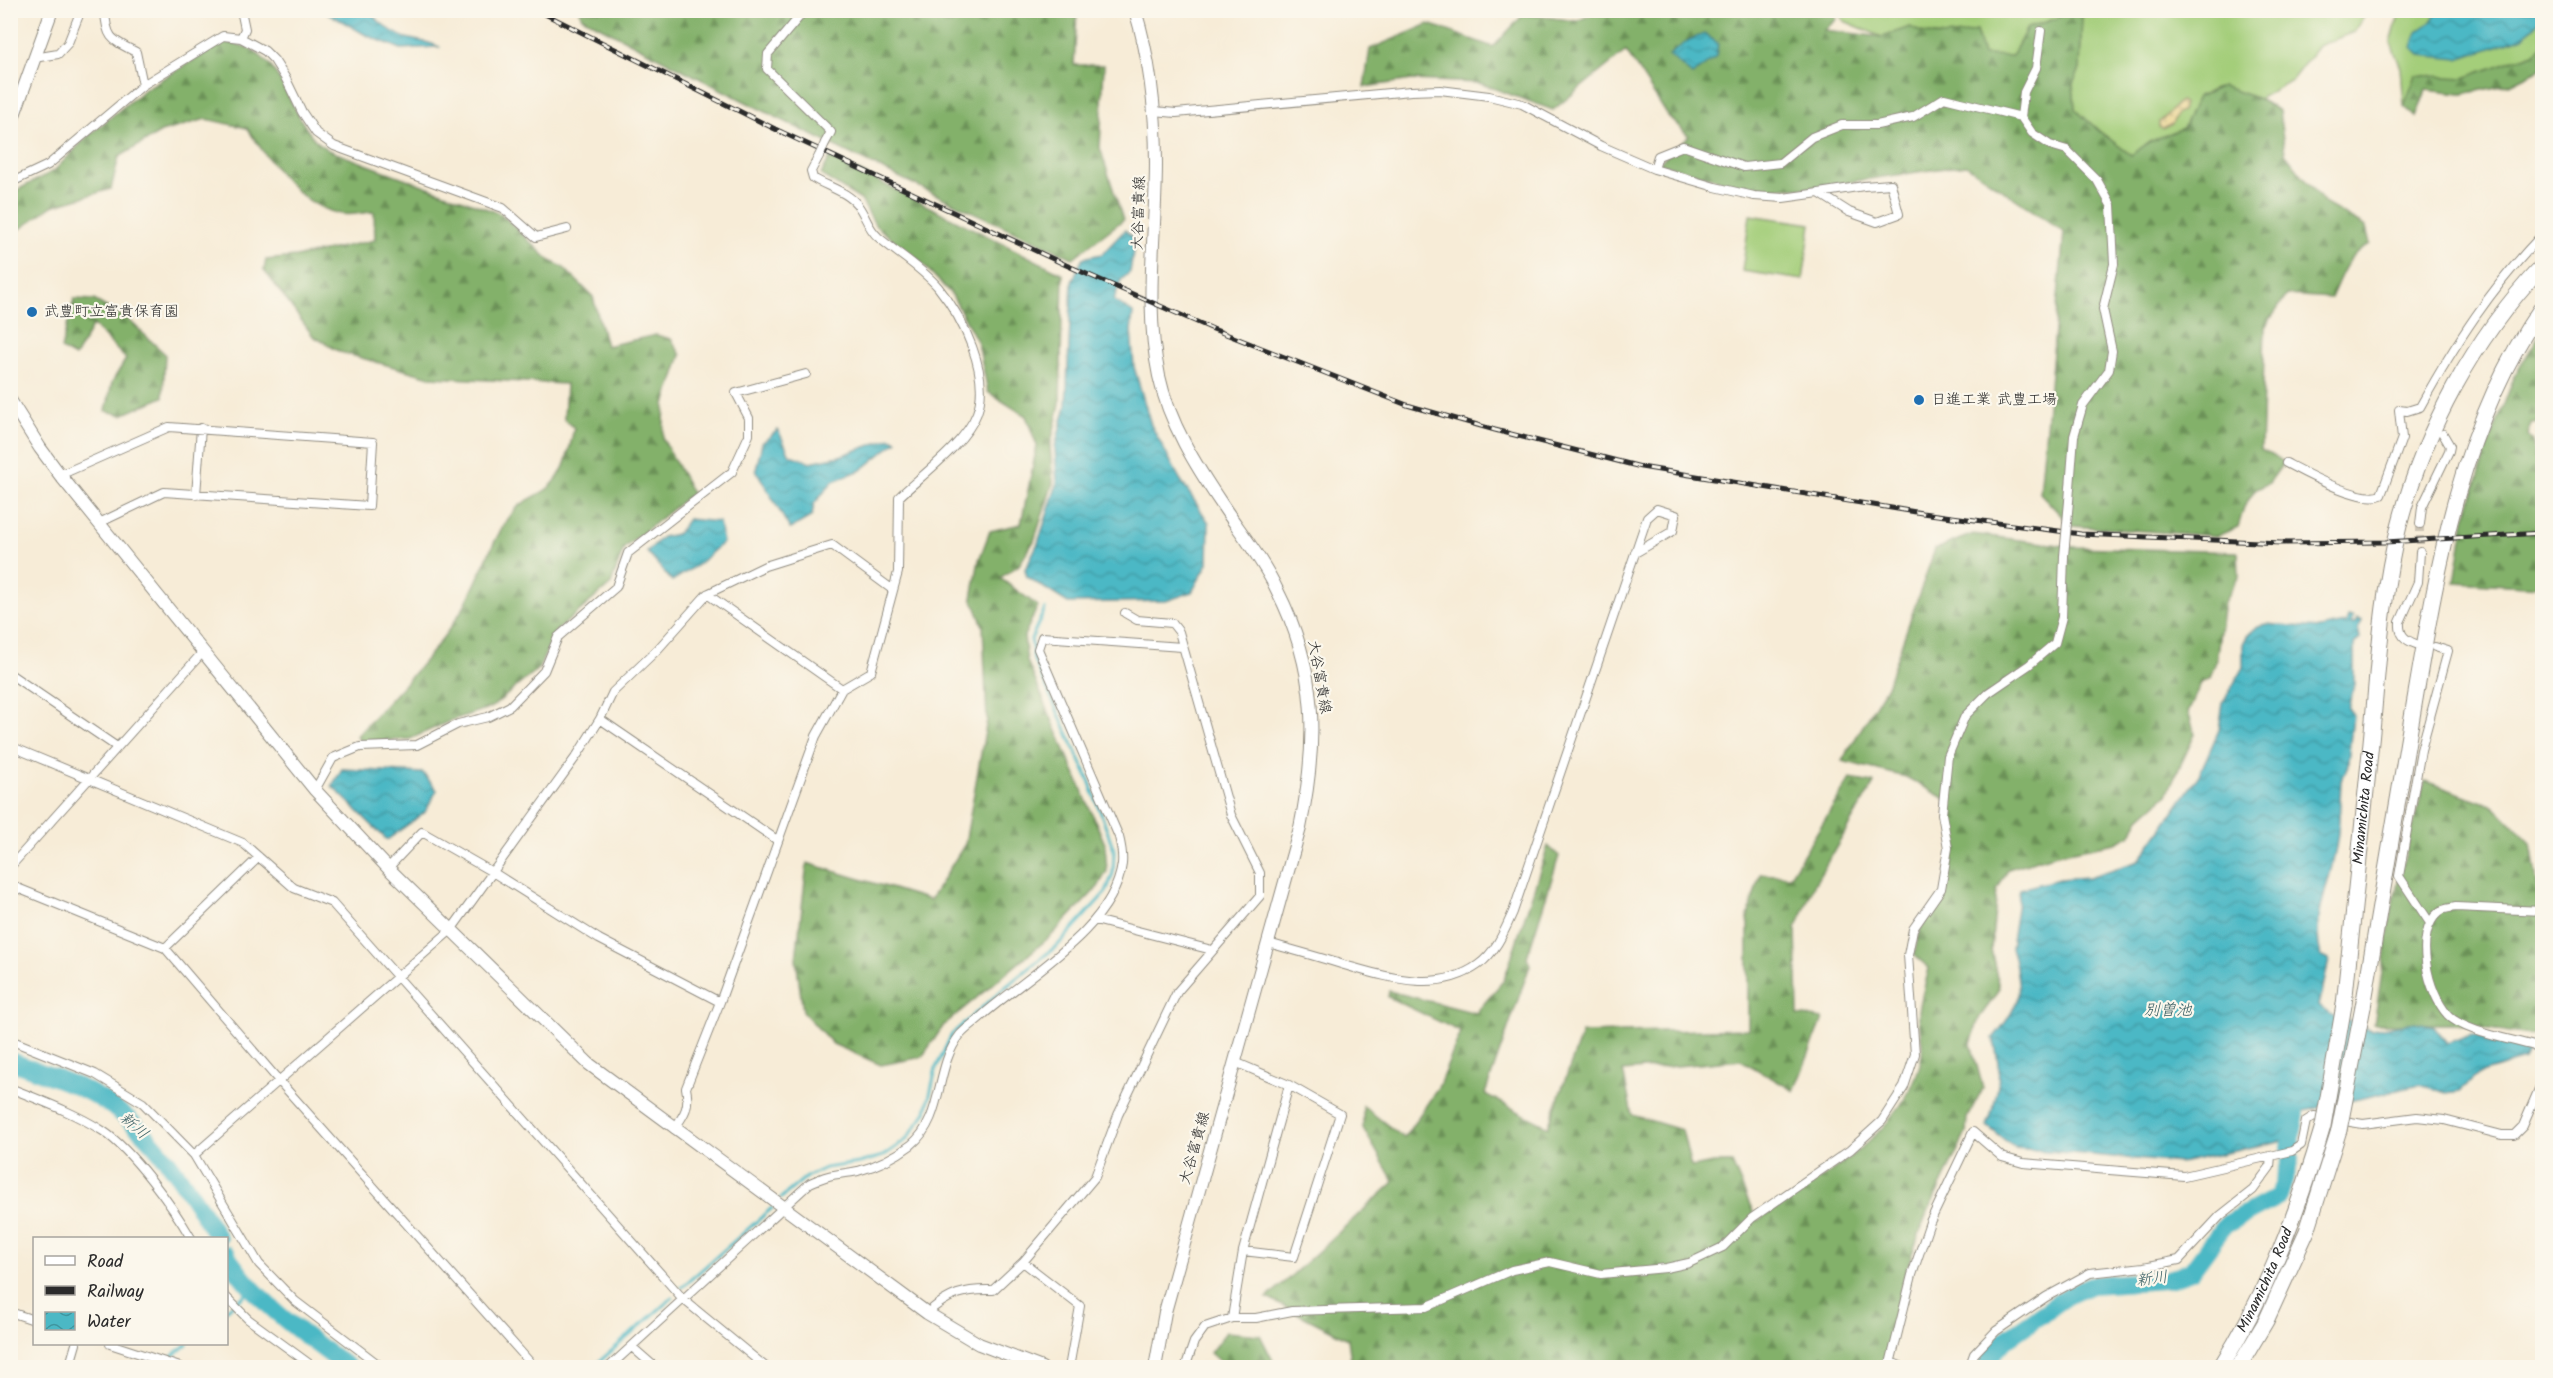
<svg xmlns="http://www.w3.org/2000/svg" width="2553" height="1378" font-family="Kalam,'Klee One',sans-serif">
  <defs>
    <pattern id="forest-firs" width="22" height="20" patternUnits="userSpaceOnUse" patternTransform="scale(1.5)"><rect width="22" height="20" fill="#83b16a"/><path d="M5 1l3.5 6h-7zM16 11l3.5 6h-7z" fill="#6b9057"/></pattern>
    <pattern id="sand-dots" width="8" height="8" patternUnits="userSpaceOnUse" patternTransform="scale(1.5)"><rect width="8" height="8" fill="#eeda9e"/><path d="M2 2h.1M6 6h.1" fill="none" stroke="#cb8" stroke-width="1.8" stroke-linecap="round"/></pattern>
    <pattern id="water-waves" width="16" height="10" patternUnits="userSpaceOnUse" patternTransform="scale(1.5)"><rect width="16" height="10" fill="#4bb8c5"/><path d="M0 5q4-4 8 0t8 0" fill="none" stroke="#3f96a0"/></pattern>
  </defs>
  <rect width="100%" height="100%" fill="#fbf7ec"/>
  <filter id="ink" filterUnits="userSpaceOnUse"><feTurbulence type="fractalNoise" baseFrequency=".0167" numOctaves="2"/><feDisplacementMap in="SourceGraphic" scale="12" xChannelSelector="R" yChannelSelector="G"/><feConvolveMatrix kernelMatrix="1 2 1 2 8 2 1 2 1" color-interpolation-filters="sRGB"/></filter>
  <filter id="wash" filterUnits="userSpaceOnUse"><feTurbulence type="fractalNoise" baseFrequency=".008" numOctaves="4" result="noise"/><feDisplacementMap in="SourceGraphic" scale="24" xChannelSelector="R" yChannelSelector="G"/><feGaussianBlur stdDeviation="1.35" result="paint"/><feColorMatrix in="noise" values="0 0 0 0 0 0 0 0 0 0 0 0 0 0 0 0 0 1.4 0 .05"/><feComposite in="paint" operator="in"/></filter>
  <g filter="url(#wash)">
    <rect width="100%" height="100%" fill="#f7ecd7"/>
    <!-- grass -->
    <path fill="#a4ce7a" stroke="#687c52" stroke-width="1.5" d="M1839,11H2065L2055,19L2027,28L2012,56H1983L1976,31C1953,37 1931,39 1910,27L1882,37L1844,21Z
      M2082,11H2367L2354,32L2318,46L2292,80L2259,99L2222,86L2198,96L2183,128L2151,141L2131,155L2099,131L2075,109L2073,83L2080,69Z
      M2400,11H2542V68L2510,84L2462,94L2426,90L2416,117L2404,106L2401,68L2391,43Z
      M1750,215L1811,224L1803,280L1742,271Z"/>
    <!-- forest -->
    <path fill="url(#forest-firs)" stroke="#576e4a" stroke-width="1.5" d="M1601,10L1832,11L1837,19L1824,30L1882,37L1910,27C1931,39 1953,37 1976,31L1983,55L2012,56L2027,28L2055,19L2065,11H2082L2080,69L2073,83L2075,109L2099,131L2131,155L2151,141L2183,128L2198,97L2222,86L2259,99L2279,111L2285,153L2324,203L2366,227L2370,244C2348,252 2340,278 2331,298L2287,295L2265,327L2261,450L2284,462L2269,483L2255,490L2244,507L2238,527L2217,536L2071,526L2040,493L2064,232L1966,165L1807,188H1748L1659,163L1689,136L1668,116L1626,51L1553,110L1479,83L1412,80L1364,87L1370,49L1429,24L1493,47L1524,14L1577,21Z
      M579,11H1077L1074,65H1104L1100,148L1123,220L1073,258C907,183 743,103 582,17Z
      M224,42C281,48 282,98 311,135C315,141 323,146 328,150L501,214L549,260L563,267L593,297L606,346L656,335L671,339L681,355L665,404L663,439L692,493L624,548L611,584L555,632L539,668L492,707L452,720L410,739L360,742L357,736C391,697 432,658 460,613C480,581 491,537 516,509C524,500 538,496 547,489C566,475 569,450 574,428L564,419L566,384L430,377L340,352L313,336L264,270L266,260L296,257L375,240L374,212C364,212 351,216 341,214C297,205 270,162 247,128L206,119L161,132L119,157L111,189L52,206L19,230L11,227L17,190L54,171L88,136L145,89Z
      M2542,45V68L2510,84L2462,94L2426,90L2416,117L2404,106L2416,75L2463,78L2534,53Z
      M830,157L1063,274L1060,404L1050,447L1053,483L1034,541L1019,565L1000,578L1038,606L1024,636L1027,661L1105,844L1107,871L1098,887L1052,935L944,1025L922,1057L881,1065L833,1044L803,1012L796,959L807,863L930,900L965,844L987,720L983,626L972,598L979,560L990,531L1021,524L1037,446L1026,416L988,392L978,343L952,295L918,259L876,226L861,200L821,175Z
      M74,299L94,300L129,320L165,354L163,397L122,415L106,411L112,382L126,359L93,325L75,357L61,349Z
      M2542,331V419L2539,422L2531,423L2528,435L2533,441L2534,458L2542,456V587L2455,582L2465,518L2489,444L2515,375Z
      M1973,534L2075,547L2238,552L2239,576L2224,602L2216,661L2210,678L2201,683L2188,712L2195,734L2167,794L2140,818L2130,836L2116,843L2057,854L2008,869L1997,890L1991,949L1999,988L1993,999L1979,1018L1971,1044L1983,1088L1967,1118L1966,1133L1925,1218L1905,1273L1886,1357L1882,1367H1336L1351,1361L1348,1339L1267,1298L1394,1182L1363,1128V1106L1404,1138L1438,1088L1461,1032L1388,997L1389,991L1476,1013L1504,980L1548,846L1559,856L1527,957L1530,965L1485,1094L1548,1127L1582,1033L1748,1029V916L1760,874L1790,876L1850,779L1874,783L1814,885L1796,929L1798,1015L1823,1019L1794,1091L1741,1060L1623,1071L1632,1115L1682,1130L1691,1167L1714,1163H1732L1757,1221C1816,1180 1909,1132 1922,1055C1924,1042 1918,1027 1919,1013C1920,999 1926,983 1929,968L1914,955L1920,929L1946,892L1955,846L1949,801L1906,777L1842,761L1887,686L1935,549Z
      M2425,781L2494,806L2531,843L2539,896H2542V1037L2457,1024H2374L2393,902Z
      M1226,1332L1260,1335L1276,1367H1226L1210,1353Z"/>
    <!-- sand -->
    <path fill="url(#sand-dots)" stroke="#8c8264" stroke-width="1.5" d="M2181,101L2184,104L2182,111L2177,113L2172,124L2162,129L2159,127V122C2169,117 2172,105 2181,101Z"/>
    <!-- water -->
    <path fill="url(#water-waves)" stroke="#3b7278" stroke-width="1.5" d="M324,11H369C378,22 396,36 410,39C420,42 429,41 439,47L401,49L366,35Z
      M2438,11H2542V17L2524,37L2458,59L2420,55L2412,47L2417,32L2432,21Z
      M1704,34L1718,43L1716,57L1692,75L1669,55L1689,40Z
      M1125,230L1135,240L1130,272L1121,280L1114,300L1133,313L1131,331L1134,367L1151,425L1180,479L1209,523L1208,563L1192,592L1166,601L1068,603L1027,577L1025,569L1038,543L1057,484L1055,447L1066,406L1072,282L1083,258L1102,254Z
      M778,430L790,455L810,462L840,456L891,438L897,441L861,470L833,481L814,504L812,516L790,529L756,470L762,443Z
      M688,519L719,522L723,542L699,564L672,581L647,552L662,537L677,534Z
      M2348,617H2353L2351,624H2355L2357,619L2362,621L2358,629L2360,639L2354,644V685L2348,708L2353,715L2347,771L2341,779C2340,799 2340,820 2337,840C2333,879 2310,916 2321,956L2329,960L2319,1006L2330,1014L2372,1030L2415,1022L2434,1026L2447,1043L2471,1034L2529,1051L2524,1060L2480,1073L2460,1091L2446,1093L2420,1085L2296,1113L2292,1112L2284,1140L2180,1163L2015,1148L1987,1126C1999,1094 2003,1072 1993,1038C2003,1026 2015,1011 2018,996C2020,985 2015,959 2011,948L2020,889L2059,879L2089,877L2139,861L2199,775L2219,730L2223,703L2243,667V644L2247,636L2258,626L2266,624L2320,628L2346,623Z
      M342,769L423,773L437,790L425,812L387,840L332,786Z"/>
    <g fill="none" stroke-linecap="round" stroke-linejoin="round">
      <!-- stream -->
      <path stroke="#4bb8c5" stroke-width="3" d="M781,1198L806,1177L825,1168L859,1163L883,1156L906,1140L926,1112L936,1068L952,1034L1003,989L1059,944L1106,892L1113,873L1114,850L1089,780L1034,660L1031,639L1045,609
        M682,1287L772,1208
        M226,1310L252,1290
        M158,1368L187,1344
        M592,1368L673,1297"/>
      <!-- river -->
      <path stroke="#4bb8c5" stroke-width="18" d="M10,1061C39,1072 79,1084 104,1101C155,1133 188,1188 218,1238
        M2290,1147L2296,1113
        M226,1254C255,1302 304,1335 349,1368
        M1986,1368L1991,1356L2005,1340L2069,1295L2091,1285L2165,1280L2191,1271L2225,1225L2279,1196L2291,1159"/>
    </g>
  </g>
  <g filter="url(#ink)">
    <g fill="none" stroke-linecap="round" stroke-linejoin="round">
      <!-- street-tunnel -->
      <path stroke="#cec5b5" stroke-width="8" stroke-dasharray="8 4" stroke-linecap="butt" d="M2420,524V552"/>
      <!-- street casing -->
      <g stroke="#918c81" stroke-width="10">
        <path id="street" d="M105,10C106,39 112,40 136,52L143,85
          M241,10L245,29L241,38
          M805,10L768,54L767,69L831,132L825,143
          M34,58L58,54L68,43L81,10
          M1154,111L1176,113L1411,91L1440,90L1489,96L1522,104L1601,146L1654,169L1715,187L1754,196L1783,198L1819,193L1849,212L1877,222L1899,214L1891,184L1864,186L1819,193
          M2021,117L2024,92L2036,68L2041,31
          M1654,169L1658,156L1683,146L1744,167L1780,163L1812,137L1842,125H1877L1913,117L1944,98L2021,117L2032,133L2050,145L2067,150L2097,180L2111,205L2114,264L2103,309L2112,351L2109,370L2083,405L2074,436L2069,501
          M10,189L14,181L48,165L143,85L223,36L241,38L265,51L274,60L286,79L302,112L316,133L334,146L503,208L536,237L567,229
          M2286,463C2305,473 2361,504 2381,495L2402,438L2399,410L2407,411L2420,407C2456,342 2491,288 2542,235
          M60,475L169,427L373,442L369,506L164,492L99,523
          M196,495L201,428
          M2420,524L2422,507L2449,451L2450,446L2443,434
          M707,594L842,689
          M2416,644C2405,640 2399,635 2400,622L2418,582L2420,552
          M10,674L117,747
          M600,719L777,840
          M10,746L243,843L294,888L332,903L684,1300L767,1368
          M315,790L333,758L360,747L417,745L458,724L488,717L510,706L544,671L558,637L616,587L628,553L732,472L749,435V418L736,393L806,374
          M10,867L202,653
          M388,868L422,832L494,873L599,939L720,1002
          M10,885L165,948L280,1082L535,1368
          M2542,911L2456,907C2451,908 2443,908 2439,912C2413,933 2428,994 2448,1015C2464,1032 2511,1039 2534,1046L2542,1053
          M1095,920L1212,950
          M2430,923L2399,876L2421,750L2448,651L2435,647
          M1268,943C1293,950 1319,957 1344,965C1387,977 1437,994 1478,965C1496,952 1504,932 1513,912L1647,518L1657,509L1676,515L1673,531L1635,553
          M165,948L259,857
          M10,1040L95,1074L143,1103L194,1155L259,1264L295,1301L383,1368
          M1235,1062L1289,1085L1340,1114L1294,1257L1243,1251
          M10,1088C42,1101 75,1113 103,1131C133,1151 173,1207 191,1238
          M674,1129C685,1114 690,1106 686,1088L720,1002L816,736L842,689L871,672L898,572L899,497C922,475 966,443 977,413C991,374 963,318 938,287C921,267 898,254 878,237C868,228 866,217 859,207C849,192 828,187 813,178L811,171L819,156
          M194,1155L451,930L578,754L600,719L613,692L658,649L707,594L765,566L832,545L893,590
          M1023,1262L1080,1306L1069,1368
          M226,1297L248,1319L315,1368
          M10,1312L34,1320
          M927,1313C949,1294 964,1289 993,1290L1023,1262L1095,1177L1118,1115L1177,992L1260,896V873L1231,815L1179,632L1172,623L1137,620L1125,613
          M1232,1318L1243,1251L1289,1085
          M110,1344L183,1368
          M632,1347L656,1368
          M1891,1362L1905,1368
          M69,1368L76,1344
          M608,1368L810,1183C831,1173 837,1175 858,1171C877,1166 895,1157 911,1145C945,1117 934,1068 960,1035C967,1027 977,1021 984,1014C1029,975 1114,927 1122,864C1123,855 1121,845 1119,837L1038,649L1042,637L1182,647
          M1185,1368L1194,1342L1205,1327L1232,1318H1256L1292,1311L1426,1307L1512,1270L1550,1262L1601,1274L1666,1268L1689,1263L1723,1247L1752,1218L1850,1150L1882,1121L1904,1087L1915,1054L1908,955L1913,929L1941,889L1948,848L1942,814L1948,756L1965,716L1988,693L2029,665L2055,643L2062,617L2064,556
          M1889,1368L1912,1275L1930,1222L1973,1132L2002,1157L2023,1163L2184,1176L2292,1151L2301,1145L2306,1121L2314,1116L2363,1124L2417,1117L2444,1120L2502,1135H2514L2523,1126L2542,1082
          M1969,1368L1974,1354L1996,1331L2046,1297L2090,1273L2144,1267L2179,1260L2220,1216L2253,1190L2270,1167L2271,1156"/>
      </g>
      <!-- secondary casing -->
      <g stroke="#918c81" stroke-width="14">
        <path id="secondary" d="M1135,10C1150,59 1156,112 1156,163C1156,234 1144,306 1159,376C1169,423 1196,466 1223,506C1241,533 1263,560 1277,590C1318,670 1318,742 1300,828L1165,1312L1155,1368
          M10,126L52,10
          M10,400L40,448L60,475L315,790L388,868L589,1064L927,1313L979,1344L1042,1368"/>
      </g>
      <!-- highway casing -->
      <g stroke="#918c81" stroke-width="17">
        <g id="highway">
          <path id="s1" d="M2344,1005C2353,917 2362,830 2371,742C2378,671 2381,596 2399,526C2424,430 2474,338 2542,266"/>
          <path d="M2363,1007C2380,908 2396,810 2413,711C2437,570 2459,427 2542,307"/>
          <path id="s2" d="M2220,1368C2268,1292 2298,1211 2323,1126"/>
          <path d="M2238,1368L2266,1321L2307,1231L2339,1130"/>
        </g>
      </g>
      <!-- street -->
      <use href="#street" stroke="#fff" stroke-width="8"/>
      <!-- secondary -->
      <use href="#secondary" stroke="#fff" stroke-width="12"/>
      <!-- highway -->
      <use href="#highway" stroke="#fff" stroke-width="15"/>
      <!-- rail casing -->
      <g stroke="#2b2b2b" stroke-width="5">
        <path id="rail" d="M537,10L775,129L1066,265L1213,329L1407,405L1495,430L1641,467L1922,513L2081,534L2281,543L2385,542L2542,533"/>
      </g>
      <!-- rail -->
      <use href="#rail" stroke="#fbf7ec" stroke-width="3" stroke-dasharray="9" stroke-linecap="butt"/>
      <!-- street-bridge casing -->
      <g stroke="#918c81" stroke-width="10" stroke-linecap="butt">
        <path id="street-bridge" d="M819,156L825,143
          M2064,556L2069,501"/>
      </g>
      <!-- highway-bridge casing -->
      <g stroke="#918c81" stroke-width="17" stroke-linecap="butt">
        <path id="highway-bridge" d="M2323,1126L2344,1005
          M2339,1130L2363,1007"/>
      </g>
      <!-- street-bridge -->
      <use href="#street-bridge" stroke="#fff" stroke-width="8"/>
      <!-- highway-bridge -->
      <use href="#highway-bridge" stroke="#fff" stroke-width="15"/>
    </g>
  </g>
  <!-- markers -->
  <g fill="#1f6fb2" stroke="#fbf7ec" stroke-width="2">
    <circle cx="32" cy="312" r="6"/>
    <circle cx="1919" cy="400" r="6"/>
  </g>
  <g text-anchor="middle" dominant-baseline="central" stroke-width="4.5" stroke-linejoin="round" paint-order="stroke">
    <!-- street labels -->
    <g font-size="15" fill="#2b2b2b" stroke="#fbf7ec">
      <text transform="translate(1139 213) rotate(-88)">大谷富貴線</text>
      <text transform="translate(1319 677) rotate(80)">大谷富貴線</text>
      <text stroke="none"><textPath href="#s1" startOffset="198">Minamichita Road</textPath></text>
      <text transform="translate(1195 1148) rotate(-74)">大谷富貴線</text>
      <text stroke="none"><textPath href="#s2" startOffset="99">Minamichita Road</textPath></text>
    </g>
    <!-- poi labels -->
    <g font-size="15" fill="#2b2b2b" stroke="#fbf7ec" text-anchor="start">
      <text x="44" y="312">武豊町立富貴保育園</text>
      <text x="1931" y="400">日進工業 武豊工場</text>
    </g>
    <!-- water labels -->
    <g font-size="16" font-style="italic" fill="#365c61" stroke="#fbf7ec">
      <text x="2168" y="1010">別曽池</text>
      <text transform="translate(134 1126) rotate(42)">新川</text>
      <text transform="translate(2152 1279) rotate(-7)">新川</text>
    </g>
  </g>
  <!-- margin -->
  <rect width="2553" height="1378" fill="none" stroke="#fbf7ec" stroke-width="36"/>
  <!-- legend -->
  <rect x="33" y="1237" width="195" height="108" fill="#fbf7ec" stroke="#a8a59f" stroke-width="1.5"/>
  <rect x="45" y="1256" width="30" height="9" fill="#ffffff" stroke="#a8a59f" stroke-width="1.5"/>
  <text x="87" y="1267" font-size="18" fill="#2b2b2b">Road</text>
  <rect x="45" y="1286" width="30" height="9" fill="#2b2b2b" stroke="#a8a59f" stroke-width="1.5"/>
  <text x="87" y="1297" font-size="18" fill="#2b2b2b">Railway</text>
  <rect x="45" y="1312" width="30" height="18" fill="url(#water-waves)" stroke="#a8a59f" stroke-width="1.5"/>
  <text x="87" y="1327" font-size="18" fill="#2b2b2b">Water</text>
</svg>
